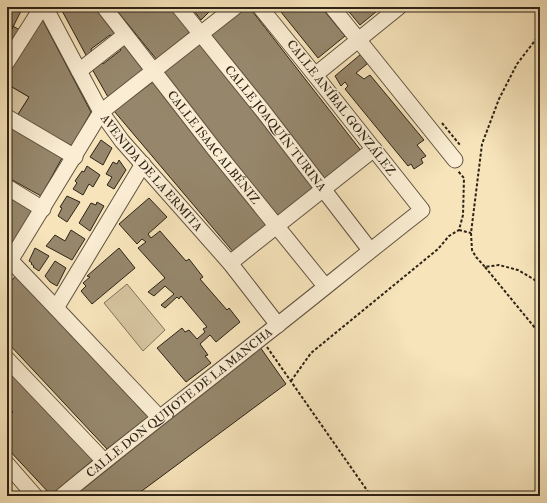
<svg xmlns="http://www.w3.org/2000/svg" width="547" height="503" font-family="'IM FELL Double Pica',serif">
  <rect width="100%" height="100%" fill="#f7e4bb"/>
  <filter id="stains"><feTurbulence type="fractalNoise" baseFrequency=".005" numOctaves="4"/><feColorMatrix values="0 0 0 0 .2 0 0 0 0 .09 0 0 0 0 .02 0 0 0 .5 -.17"/></filter>
  <radialGradient id="worn" r=".72"><stop offset=".6" stop-color="#630" stop-opacity="0"/><stop offset="1" stop-color="#630" stop-opacity=".3"/></radialGradient>
  <!-- green -->
  <path fill="#d5c39f" stroke="#81735b" d="M7,84L29,97L17,116L7,110Z
    M127,284L165,330L143,351L104,303Z"/>
  <!-- building -->
  <path fill="#96876c" stroke="#2d2317" d="M7,7H23L12,29L7,26Z
    M60,7H97L118,32L112,36L110,35L91,49L92,53L87,57Z
    M114,7H170L190,32L157,60Z
    M191,7H210L212,9L201,20Z
    M245,7H249L362,152L324,182L210,35Z
    M277,7H321L345,36L318,58Z
    M345,7H382L360,25Z
    M42,19L91,112L72,146L17,116L29,97L7,84V76Z
    M7,23L20,30L7,52Z
    M127,43L147,69L108,97L92,69L102,62L103,64L121,50L119,47Z
    M199,44L316,189L279,218L162,73Z
    M361,54L367,64L356,73L364,79L370,75L424,140L417,145L426,156L421,159L423,163L414,169L411,164L408,166L345,89L348,86L345,82L341,86L335,76Z
    M154,81L270,227L235,254L114,111Z
    M7,126L62,158L41,196L7,177Z
    M101,140L112,148L103,165L90,157Z
    M119,160L126,170L114,189L107,185L112,177L106,174L113,162L117,164Z
    M87,166L100,175L93,187L89,184L83,195L73,189L77,183L75,181L82,171L84,172Z
    M7,194L33,209L11,247L7,245Z
    M67,196L80,202L67,222L58,216L62,208L60,207Z
    M149,198L167,217L148,234L151,238L160,231L186,261L189,259L203,277L200,279L227,310L229,308L240,322L216,342L210,335L200,344L208,355L205,356L211,363L186,382L157,348L182,328L185,332L189,330L197,339L205,332L203,329L207,327L181,296L179,299L177,297L165,308L161,305L174,294L165,286L154,296L148,292L165,278L138,248L146,242L142,239L137,244L119,224Z
    M97,202L104,206L90,231L79,223L91,203L96,205Z
    M71,230L85,239L72,260L46,246L55,235L65,241Z
    M35,248L49,256L39,271L33,267L34,266L31,264L32,263L29,261Z
    M119,248L135,268L92,304L81,291L86,286L83,283L90,277L87,276Z
    M55,261L66,268L57,286L50,282L45,276Z
    M16,275L148,417L107,449L7,342V287Z
    M260,347L286,384L135,496H74Z
    M7,368L93,460L51,495L7,448V418L13,412L7,406Z"/>
  <g fill="none" stroke-linecap="round" stroke-linejoin="round">
    <!-- minor casing -->
    <g stroke="#605340" stroke-width="17">
      <g id="minor">
        <path id="s1" d="M45,7L79,71L101,112L122,141L230,263L278,325"/>
        <path id="s2" d="M104,7L215,150L325,286"/>
        <path id="s3" d="M179,7L263,111L370,250"/>
        <path d="M332,7L455,160"/>
        <path d="M7,62L42,7"/>
        <path d="M79,71L125,35"/>
        <path d="M315,75L399,7"/>
        <path d="M7,117L75,157"/>
        <path d="M7,187L43,209"/>
        <path d="M11,261L56,308L159,417"/>
        <path d="M230,263L374,149"/>
        <path d="M7,266L101,112L235,7"/>
        <path d="M56,308L143,164"/>
        <path d="M7,359L104,461"/>
        <path d="M7,464L35,496"/>
        <path id="s4" d="M62,496C127,442 195,391 261,338C315,296 368,252 422,210L315,75L260,7"/>
      </g>
    </g>
    <!-- path -->
    <path stroke="#2d2317" stroke-width="2" stroke-dasharray="3 2" stroke-linecap="butt" d="M540,34L517,64L499,99L482,144L471,233L472,250L476,257L485,267L499,265L518,270L540,283
      M442,123L460,145H459
      M459,230L471,233
      M485,267L540,334
      M267,347L371,496
      M291,381L311,353L438,249L449,236L459,230L463,215L464,178L458,171"/>
    <!-- minor -->
    <use href="#minor" stroke="#faedd3" stroke-width="15"/>
  </g>
  <g text-anchor="middle" dominant-baseline="central" stroke-width="3" stroke-linejoin="round" paint-order="stroke">
    <!-- street labels -->
    <g font-size="12" fill="#2d2317" stroke="#faedd3">
      <text transform="translate(341 108) rotate(52)">CALLE ANÍBAL GONZÁLEZ</text>
      <text stroke="none"><textPath href="#s3" startOffset="155">CALLE JOAQUÍN TURINA</textPath></text>
      <text stroke="none"><textPath href="#s2" startOffset="178">CALLE ISAAC ALBÉNIZ</textPath></text>
      <text stroke="none"><textPath href="#s1" startOffset="198">AVENIDA DE LA ERMITA</textPath></text>
      <text stroke="none"><textPath href="#s4" startOffset="150">CALLE DON QUIJOTE DE LA MANCHA</textPath></text>
    </g>
  </g>
  <!-- margin -->
  <rect width="547" height="503" fill="none" stroke="#f7e4bb" stroke-width="24"/>
  <rect x="8" y="8" width="531" height="487" fill="none" stroke="#2d2317" stroke-width="2"/>
  <rect x="12" y="12" width="523" height="479" fill="none" stroke="#2d2317"/>
  <rect width="100%" height="100%" filter="url(#stains)"/>
  <rect width="100%" height="100%" fill="url(#worn)"/>
</svg>
